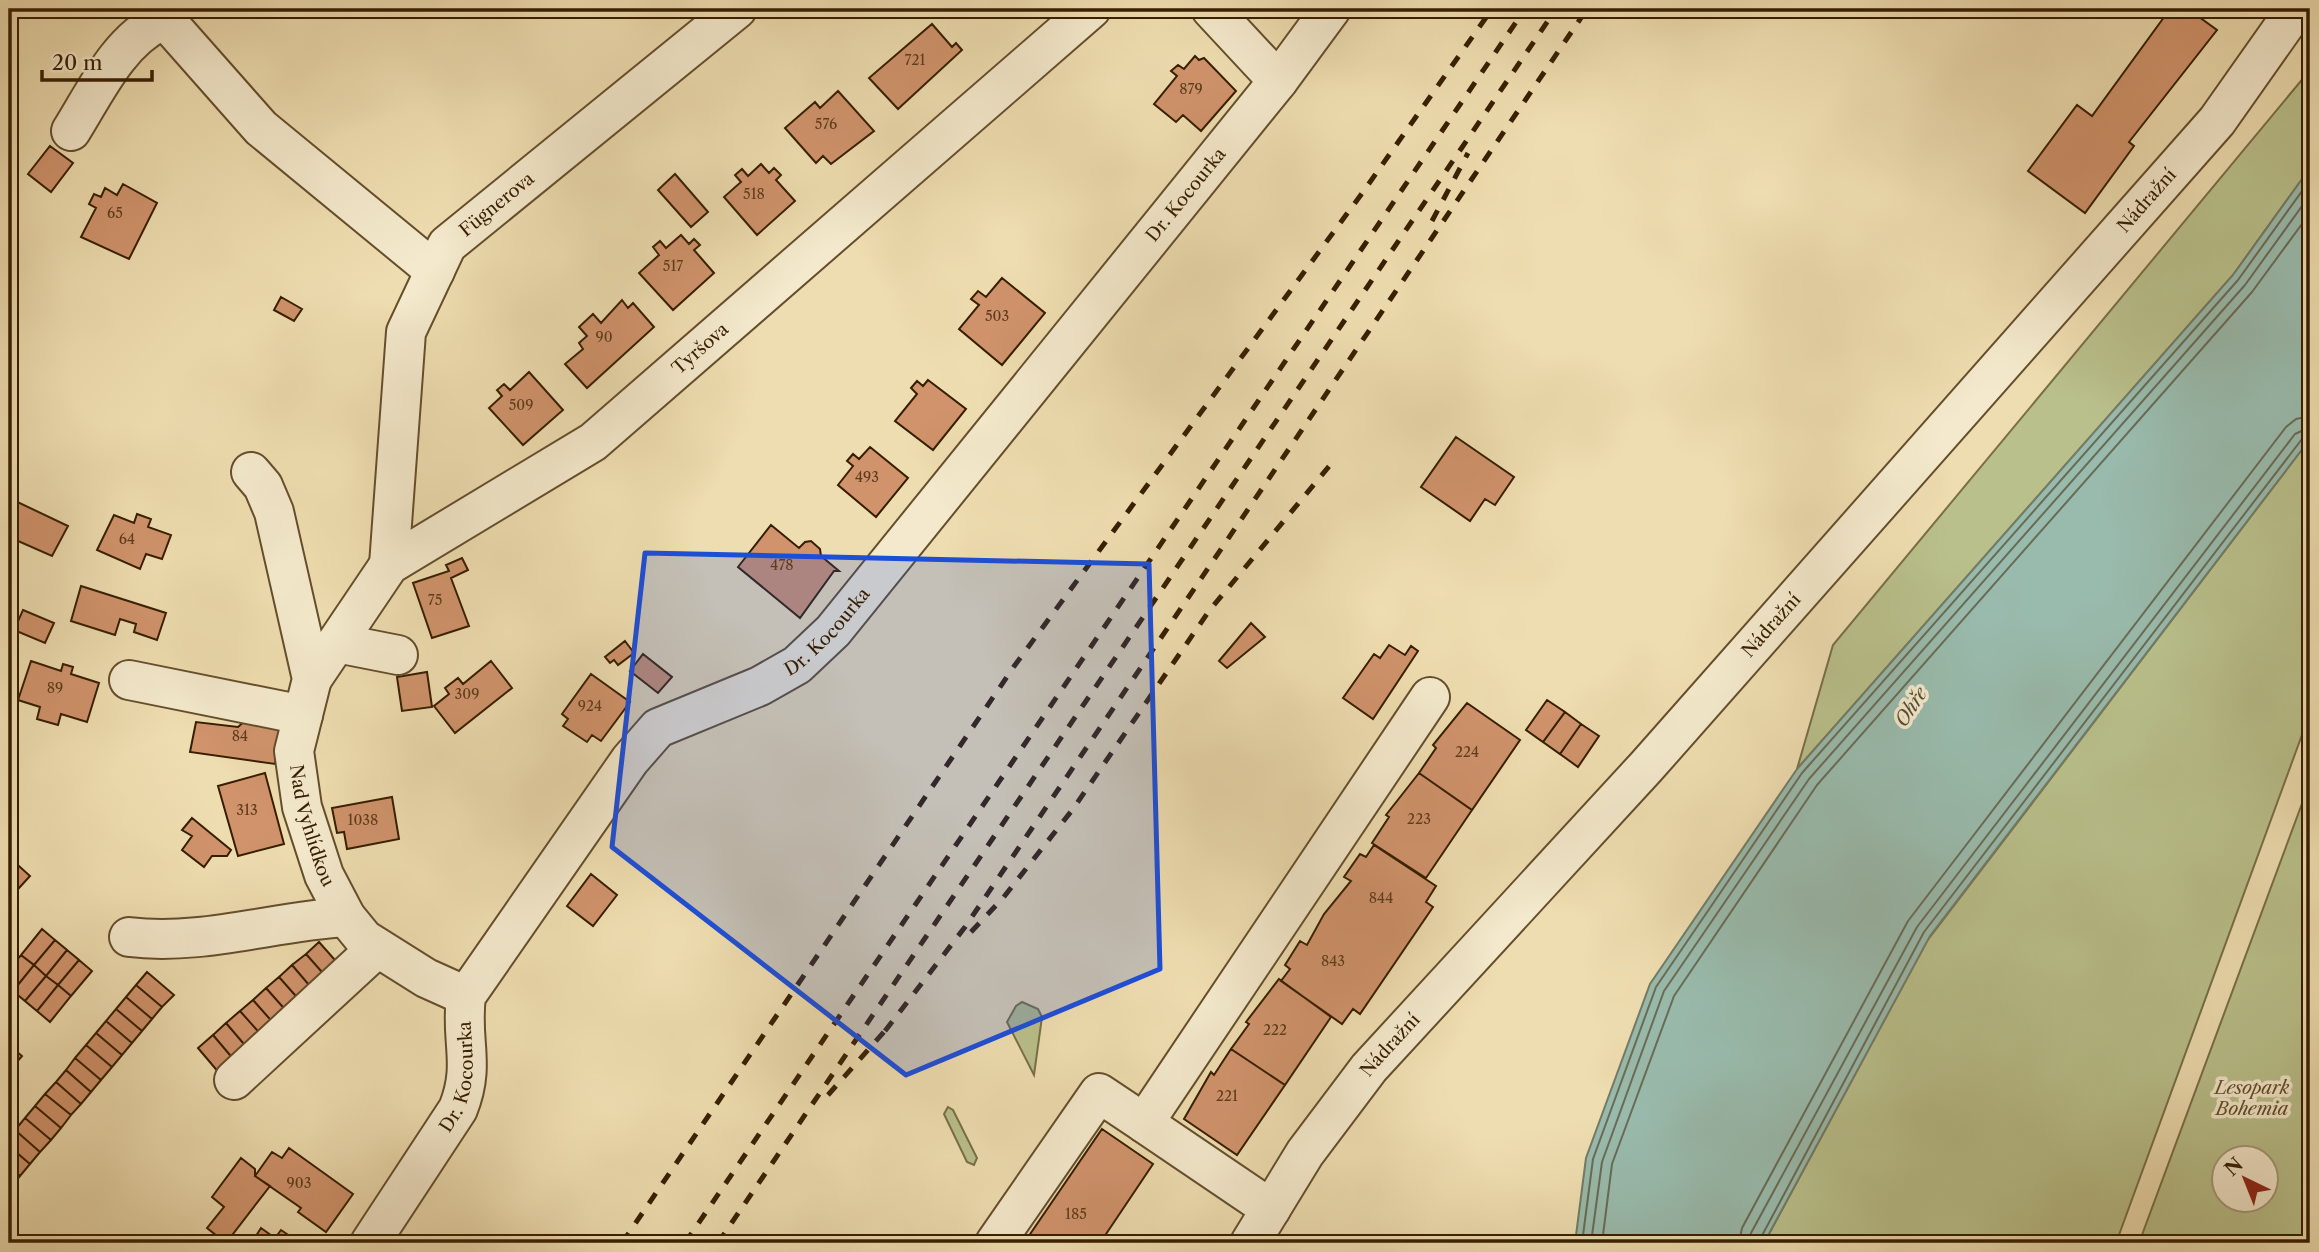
<svg xmlns="http://www.w3.org/2000/svg" width="2319" height="1252" font-family="'Libre Caslon Text',serif">
  <rect width="100%" height="100%" fill="#eeddb0"/>
  <filter id="stains"><feTurbulence type="fractalNoise" baseFrequency=".00286" numOctaves="4"/><feColorMatrix values="0 0 0 0 .2 0 0 0 0 .09 0 0 0 0 .02 0 0 0 .5 -.17"/></filter>
  <radialGradient id="worn" r=".72"><stop offset=".6" stop-color="#630" stop-opacity="0"/><stop offset="1" stop-color="#630" stop-opacity=".3"/></radialGradient>
  <!-- green -->
  <path fill="#b9c08b" stroke="#786f46" stroke-width="2" fill-rule="evenodd" d="M2310,70V168L2233,275L1797,769L1833,645Z
    M2310,439V713L2116,1243H1764L1927,941Z
    M2310,782V1243H2139ZM2224,1158H2266V1200H2224Z
    M1022,1002L1038,1009L1042,1017L1034,1075L1007,1022L1016,1006Z
    M948,1107L953,1110L977,1158L974,1165L967,1162L944,1114Z"/>
  <!-- water -->
  <path fill="#99bbad" stroke="#727c68" stroke-width="2" d="M2310,168V439L1930,936L1764,1243H1575L1586,1158L1650,984L1797,769L2233,275Z"/>
  <g fill="none" stroke-linecap="round" stroke-linejoin="round">
    <!-- shore -->
    <path stroke="#686c56" stroke-width="2" d="M1582,1243L1593,1159L1656,987L1802,773L2238,280L2310,180
      M1591,1243L1602,1162L1664,991L1809,779L2245,285L2310,195
      M1602,1243L1612,1164L1674,996L1817,785L2252,292L2310,213
      M1739,1243L1742,1228L1908,921L2286,427L2296,419L2310,416
      M1749,1243L1751,1233L1917,927L2295,434L2310,427
      M1758,1243L1924,932L2302,439L2310,436"/>
  </g>
  <!-- building -->
  <path fill="#d0936c" stroke="#371e00" stroke-width="2" d="M2170,9H2188L2217,30L2129,142L2134,146L2085,213L2028,171L2077,105L2092,116Z
    M932,24L952,47L956,43L962,50L898,109L869,78Z
    M1195,56L1199,60L1204,58L1236,91L1201,131L1183,115L1176,122L1154,104L1177,76L1171,71L1178,65L1184,69Z
    M838,91L874,131L831,164L823,156L816,163L785,128L815,102L820,108Z
    M50,146L73,163L51,192L28,174Z
    M761,164L769,173L774,168L781,175L776,180L795,201L757,235L724,197L741,182L735,175L742,169L748,176Z
    M675,174L708,212L691,227L658,190Z
    M123,184L157,203L129,259L81,237L96,208L89,204L94,194L101,197L105,188L117,195Z
    M681,235L689,244L694,239L700,245L694,250L714,273L673,310L639,273L659,255L653,247L660,241L666,248Z
    M1002,278L1045,313L1002,365L959,329L979,305L971,299L978,291L986,297Z
    M281,297L302,309L294,321L274,310Z
    M622,300L628,308L633,303L654,327L587,388L565,364L583,349L579,343L587,336L579,327L593,314L601,323Z
    M529,372L563,410L523,445L489,408L502,396L497,390L504,384L510,390Z
    M928,380L966,409L933,450L895,421L917,394L911,388L917,381L923,386Z
    M1456,437L1514,477L1495,505L1485,499L1470,521L1421,487Z
    M870,447L908,478L876,517L838,485L853,466L847,461L853,454L859,459Z
    M9,498L68,526L52,556L9,537Z
    M137,514L151,519L148,527L171,535L162,559L146,554L140,569L97,550L114,515L134,523Z
    M771,525L799,548L805,542L811,541L820,549L821,556L839,571H834L800,618L738,567Z
    M462,558L468,570L451,578L469,626L432,638L413,583L449,571L446,565Z
    M81,586L166,613L157,640L134,632L136,624L120,619L115,635L71,621Z
    M23,610L54,623L45,643L14,630Z
    M1251,623L1265,637L1227,668L1219,661Z
    M625,641L634,653L618,665L614,660L610,663L605,657Z
    M1389,645L1405,655L1411,646L1418,651L1373,719L1343,698L1374,654L1380,658Z
    M643,654L672,677L658,693L630,671Z
    M31,661L61,671L63,664L73,667L71,674L99,683L87,722L61,714L58,725L37,719L40,707L18,700Z
    M491,661L512,688L455,733L434,706L449,694L445,688L458,678L463,684Z
    M427,672L432,707L402,711L397,677Z
    M591,674L630,702L601,741L592,735L587,742L563,726L568,719L562,714Z
    M1547,700L1565,712L1543,742L1526,730Z
    M1467,703L1520,740L1472,810L1419,773L1436,748L1433,745Z
    M1565,712L1581,724L1560,754L1543,742Z
    M247,719L282,725L275,764L190,752L196,722L238,727Z
    M1581,724L1599,736L1578,767L1560,754Z
    M265,773L284,844L238,856L218,786Z
    M1419,773L1472,810L1426,878L1372,843L1389,817L1386,815Z
    M392,797L399,839L347,849L344,832L337,833L332,808Z
    M192,818L231,850L227,856H212L204,867L182,850L192,836L182,830Z
    M1374,845L1436,886L1426,902L1433,907L1360,1014L1353,1009L1342,1024L1281,981L1290,969L1285,965L1300,941L1307,945L1324,914L1351,881L1344,877L1360,854L1366,857Z
    M9,857L30,876L19,888L9,879Z
    M591,874L617,895L593,926L567,906Z
    M42,929L55,940L34,965L21,955Z
    M55,940L67,950L46,976L34,965Z
    M319,942L342,968L329,980L306,954Z
    M67,950L79,960L58,985L46,976Z
    M306,954L329,980L315,992L292,965Z
    M21,955L34,965L13,991L9,988V969Z
    M79,960L92,971L71,996L58,985Z
    M34,965L46,976L25,1001L13,991Z
    M292,965L315,992L302,1003L279,977Z
    M147,972L174,995L162,1007L136,985Z
    M46,976L58,985L37,1011L25,1001Z
    M279,977L302,1003L289,1014L266,988Z
    M1279,979L1331,1017L1285,1085L1231,1049L1249,1024L1246,1022Z
    M58,985L71,996L50,1022L37,1011Z
    M136,985L162,1007L152,1019L126,997Z
    M266,988L289,1014L276,1026L253,1000Z
    M126,997L152,1019L142,1031L116,1009Z
    M253,1000L276,1026L263,1037L240,1011Z
    M116,1009L142,1031L132,1043L106,1021Z
    M240,1011L263,1037L249,1050L226,1023Z
    M106,1021L132,1043L122,1055L96,1033Z
    M226,1023L249,1050L235,1061L213,1035Z
    M96,1033L122,1055L112,1067L86,1045Z
    M213,1035L235,1061L220,1074L198,1048Z
    M9,1045L22,1056L9,1071Z
    M86,1045L112,1067L101,1080L75,1058Z
    M1231,1049L1285,1085L1237,1155L1184,1119L1211,1072L1214,1075Z
    M75,1058L101,1080L91,1092L66,1070Z
    M66,1070L91,1092L81,1104L56,1082Z
    M56,1082L81,1104L71,1115L45,1094Z
    M45,1094L71,1115L61,1128L35,1106Z
    M35,1106L61,1128L51,1140L25,1118Z
    M25,1118L51,1140L40,1152L15,1130Z
    M1102,1129L1153,1164L1100,1243H1024Z
    M15,1130L40,1152L30,1164L9,1146V1137Z
    M9,1146L30,1164L20,1176L9,1166Z
    M289,1148L353,1194L326,1232L298,1212L301,1208L255,1176L272,1152L282,1158Z
    M241,1158L255,1169V1176L270,1186L226,1243L207,1228L224,1207L212,1197Z
    M9,1166L20,1176L10,1188L9,1187Z
    M261,1228L275,1238L281,1230L300,1243H259L254,1239Z"/>
  <g fill="none" stroke-linecap="round" stroke-linejoin="round">
    <!-- minor casing -->
    <g stroke="#654e2c" stroke-width="42">
      <g id="minor">
        <path d="M1211,9L1278,81"/>
        <path d="M71,131C95,93 118,41 161,21L170,25L261,128L435,271"/>
        <path id="s1" d="M251,472L263,486L274,512L312,679L294,751L302,807L324,875L346,917L364,939L426,978L466,996"/>
        <path id="s2" d="M389,565L406,332L447,245L737,9"/>
        <path d="M337,643L398,655"/>
        <path id="s3" d="M312,679L389,565L593,442L1091,9"/>
        <path d="M129,680L303,715"/>
        <path d="M129,937C202,946 274,921 346,917"/>
        <path d="M234,1080L377,948"/>
        <path d="M1271,1209L1144,1123L1430,697"/>
        <path id="s4" d="M370,1243L458,1109C476,1064 460,1041 466,996L630,760L658,728L760,686L797,665L833,631L1278,81L1331,9"/>
        <path d="M995,1243L1099,1093L1144,1123"/>
        <path id="s5" d="M1250,1243L1305,1153L1369,1068L1646,767L2217,121L2296,9"/>
      </g>
    </g>
    <!-- minor -->
    <use href="#minor" stroke="#f4e9cc" stroke-width="38"/>
    <!-- rail -->
    <path stroke="#371e00" stroke-width="5" stroke-dasharray="12 12" stroke-linecap="butt" d="M1432,221L1468,153
      M971,932L1003,898L1073,809L1209,611L1331,464
      M885,1031L965,927L1587,9
      M828,1095L891,1024
      M622,1243L1015,665L1363,192L1492,9
      M685,1243L1525,9
      M718,1243L1556,9"/>
  </g>
  <!-- marked area -->
  <path fill="#1d4ed8" fill-opacity="0.2" stroke="#1d4ed8" stroke-width="5" stroke-linejoin="round" d="M645,553L1149,564L1160,969L906,1075L612,847Z"/>
  <g text-anchor="middle" dominant-baseline="central" stroke-width="7" stroke-linejoin="round" paint-order="stroke">
    <!-- number labels -->
    <g font-size="14" fill="#5d3b1b">
      <text x="915" y="60">721</text>
      <text x="1191" y="89">879</text>
      <text x="826" y="124">576</text>
      <text x="754" y="194">518</text>
      <text x="115" y="213">65</text>
      <text x="673" y="266">517</text>
      <text x="997" y="316">503</text>
      <text x="604" y="337">90</text>
      <text x="521" y="405">509</text>
      <text x="867" y="477">493</text>
      <text x="127" y="539">64</text>
      <text x="782" y="565">478</text>
      <text x="435" y="600">75</text>
      <text x="55" y="688">89</text>
      <text x="467" y="694">309</text>
      <text x="590" y="706">924</text>
      <text x="240" y="736">84</text>
      <text x="1467" y="752">224</text>
      <text x="247" y="810">313</text>
      <text x="1419" y="819">223</text>
      <text x="363" y="820">1038</text>
      <text x="1381" y="898">844</text>
      <text x="1333" y="961">843</text>
      <text x="1275" y="1030">222</text>
      <text x="1227" y="1096">221</text>
      <text x="299" y="1183">903</text>
      <text x="1076" y="1214">185</text>
    </g>
    <!-- street labels -->
    <g font-size="18" fill="#371e00" stroke="#f4e9cc">
      <text stroke="none"><textPath href="#s4" startOffset="1368">Dr. Kocourka</textPath></text>
      <text stroke="none"><textPath href="#s5" startOffset="1377">Nádražní</textPath></text>
      <text stroke="none"><textPath href="#s2" startOffset="394">Fügnerova</textPath></text>
      <text stroke="none"><textPath href="#s3" startOffset="518">Tyršova</textPath></text>
      <text stroke="none"><textPath href="#s5" startOffset="810">Nádražní</textPath></text>
      <text stroke="none"><textPath href="#s4" startOffset="802">Dr. Kocourka</textPath></text>
      <text stroke="none"><textPath href="#s1" startOffset="369">Nad Vyhlídkou</textPath></text>
      <text stroke="none"><textPath href="#s5" startOffset="243">Nádražní</textPath></text>
      <text stroke="none"><textPath href="#s4" startOffset="192">Dr. Kocourka</textPath></text>
    </g>
    <!-- park labels -->
    <g font-size="18" font-style="italic" fill="#5e4f2a" stroke="#f4e9cc">
      <text x="2252" y="1088">Lesopark<tspan x="2252" dy="21">Bohemia</tspan></text>
    </g>
    <!-- water labels -->
    <g font-size="19" font-style="italic" fill="#544d34" stroke="#f4e9cc">
      <text transform="translate(1911 707) rotate(-57)">Ohře</text>
    </g>
  </g>
  <!-- margin -->
  <rect width="2319" height="1252" fill="none" stroke="#eeddb0" stroke-width="35"/>
  <rect x="10" y="10" width="2298" height="1231" fill="none" stroke="#371e00" stroke-width="3.5"/>
  <rect x="18" y="18" width="2284" height="1217" fill="none" stroke="#371e00" stroke-width="2"/>
  <!-- north arrow -->
  <g transform="translate(2245 1179) rotate(317)"><circle r="33" fill="#f4e9cc" stroke="#a8987a" stroke-width="2"/>
  <path d="M0-5L12 26L0 18L-12 26Z" fill="#8f2418"/>
  <text y="-10" font-size="19" font-weight="bold" text-anchor="middle" fill="#371e00">N</text>
  </g>
  <!-- scale -->
  <path d="M42 70v10h110v-10" fill="none" stroke="#371e00" stroke-width="3.5"/>
  <text x="52" y="70" font-size="21" fill="#371e00" stroke="#f4e9cc" stroke-width="5" paint-order="stroke">20 m</text>
  <rect width="100%" height="100%" filter="url(#stains)"/>
  <rect width="100%" height="100%" fill="url(#worn)"/>
</svg>
